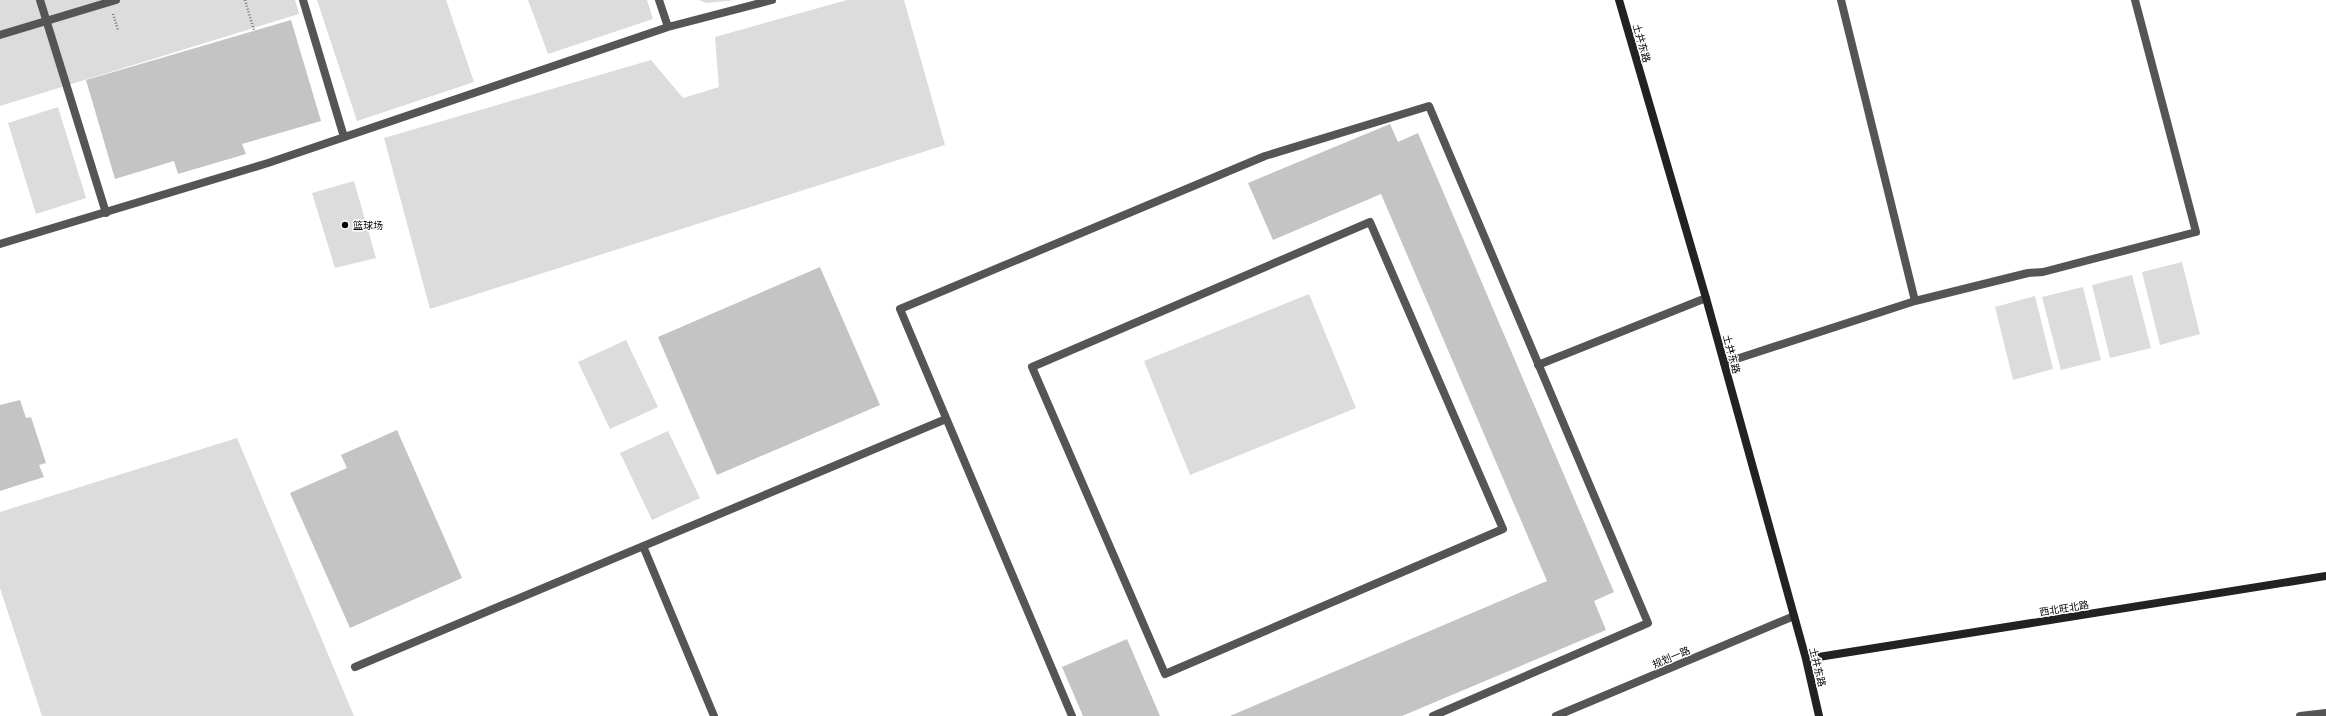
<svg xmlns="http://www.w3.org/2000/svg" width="2326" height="716" font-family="Lato,'Noto Sans SC',sans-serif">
  <rect width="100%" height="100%" fill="#fff"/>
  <!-- green -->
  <path fill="#dcdcdc" d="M0,0H295L299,14L0,106Z
    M317,0H446L474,82L357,121Z
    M528,0H647L653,19L548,54Z
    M699,0H736L706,3Z
    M847,0H904L945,145L430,309L384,138L651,60L683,98L719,87L715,37Z
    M58,107L86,198L36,214L8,123Z
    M354,181L376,258L335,268L312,193Z
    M2182,262L2200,334L2160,345L2142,272Z
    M2132,275L2151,348L2110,358L2092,285Z
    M2083,287L2101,360L2061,370L2042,297Z
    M1309,294L1356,408L1190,475L1144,361Z
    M2035,296L2053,369L2013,380L1995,307Z
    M626,340L658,407L610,429L578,362Z
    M668,431L700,498L652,520L620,453Z
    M237,438L354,716H42L0,588V512Z"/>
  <!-- building -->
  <path fill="#c4c4c4" d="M291,20L321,121L242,144L246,154L178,174L174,161L115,179L86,80Z
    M1390,124L1398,142L1418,133L1614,592L1594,601L1606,630L1402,716H1230L1547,581L1381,194L1273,240L1248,183Z
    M820,267L880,405L717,475L658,337Z
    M20,400L26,418L31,417L46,463L39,465L44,477L0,491V405Z
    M397,430L462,578L350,628L290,493L347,468L341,455Z
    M1127,639L1160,716H1083L1062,667Z"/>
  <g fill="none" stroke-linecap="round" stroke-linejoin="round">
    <!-- path -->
    <path stroke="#777" stroke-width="2.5" stroke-dasharray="1 2" stroke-linecap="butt" d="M245,0L254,30
      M113,14L118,30"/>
    <!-- lane -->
    <path stroke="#555" stroke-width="8" d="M40,0L106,213
      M303,0L344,137
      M0,35L116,0
      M1370,222L1503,529L1165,674L1032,367Z
      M1538,365L1706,298
      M643,546L714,716
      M355,667L946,419
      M1072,716L900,309L1265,156L1429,106L1648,623L1433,716"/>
    <!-- street -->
    <path stroke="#555" stroke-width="8" d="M659,0L668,27
      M1841,0L1915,301
      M0,244L268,163L668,27L772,0
      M1724,363L1915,301L2028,273L2043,272L2196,232L2135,0
      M1556,716L1794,616
      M2300,716L2326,713"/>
    <!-- secondary -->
    <path stroke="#222" stroke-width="8" d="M1619,0L1706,298L1806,659L1819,716
      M1806,659L2326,576"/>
  </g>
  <!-- markers -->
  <circle fill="#000" stroke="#fff" stroke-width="1.5" cx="345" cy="225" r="4"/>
  <g text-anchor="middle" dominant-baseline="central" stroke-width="3" stroke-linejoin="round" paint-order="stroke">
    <!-- street labels -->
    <g font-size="10" fill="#000" stroke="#fff">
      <text transform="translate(1642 43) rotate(74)">土井东路</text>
      <text transform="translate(1732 354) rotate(75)">土井东路</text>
      <text transform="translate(2064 608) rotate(-9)">西北旺北路</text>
      <text transform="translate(1671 657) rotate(-23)">规划一路</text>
      <text transform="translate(1818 667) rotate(76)">土井东路</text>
    </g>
    <!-- poi labels -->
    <g font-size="10" fill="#000" stroke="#fff" text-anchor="start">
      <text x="353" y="225">篮球场</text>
    </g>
  </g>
</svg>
